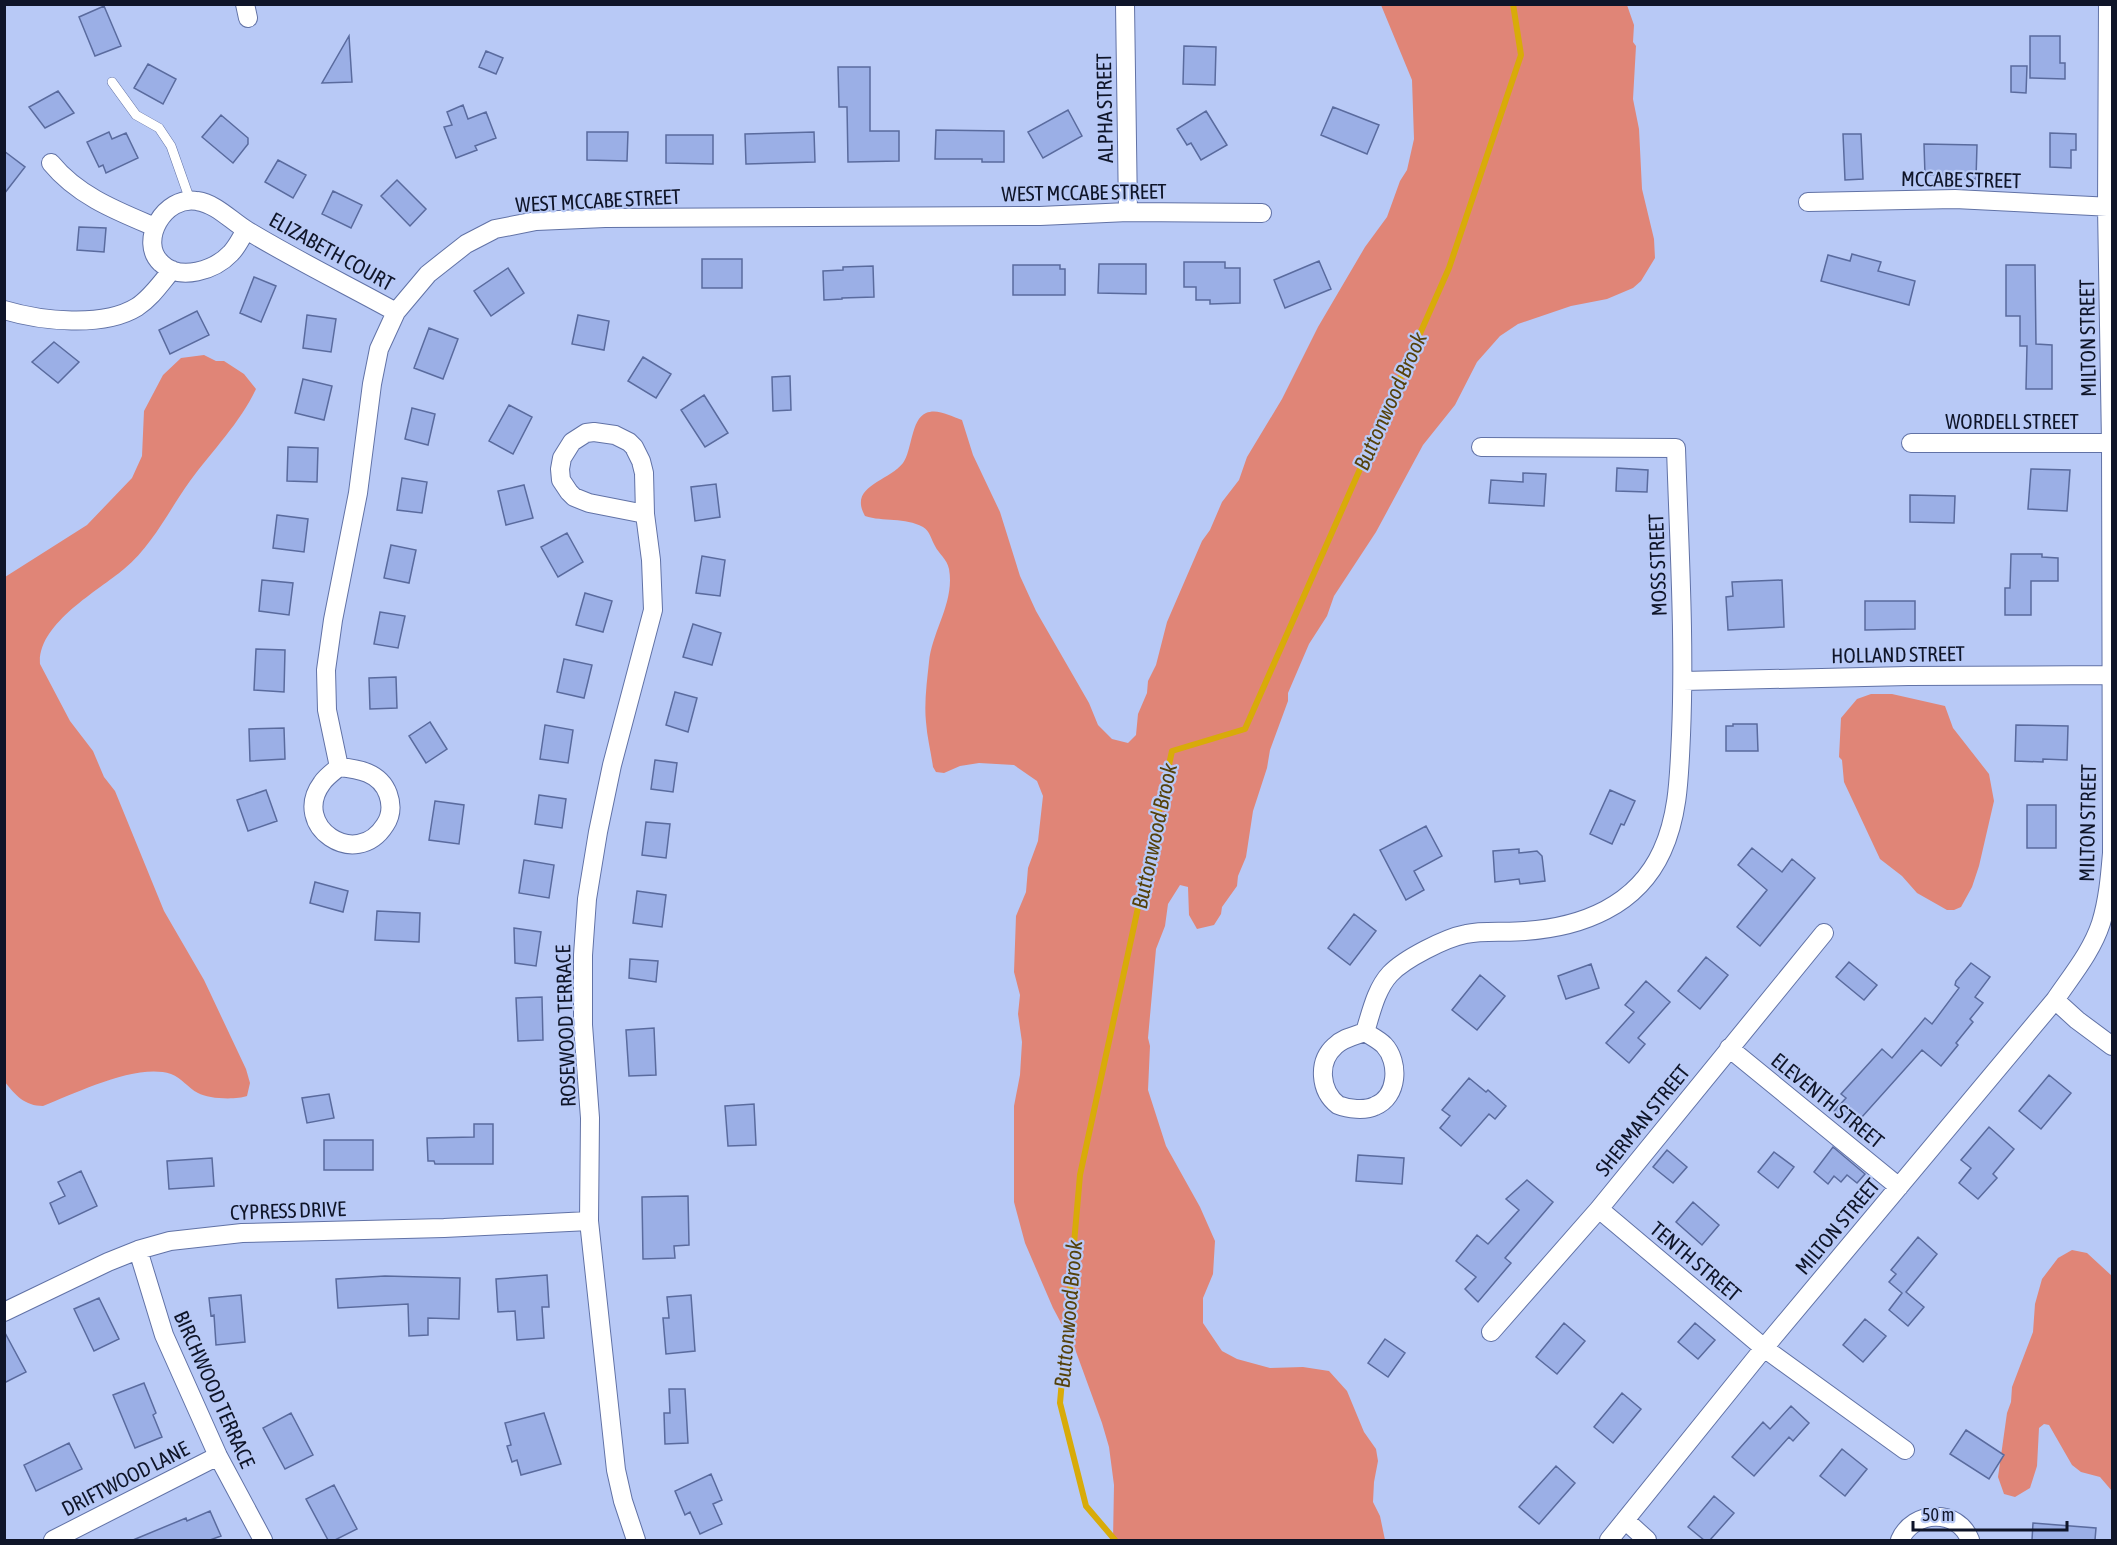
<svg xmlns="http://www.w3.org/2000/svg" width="2117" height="1545" font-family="'Asap Condensed',sans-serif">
  <rect width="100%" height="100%" fill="#b8c9f6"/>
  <!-- green -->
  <path fill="#e08577" d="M1381,5H1627L1634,25L1633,42L1636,46L1633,99L1639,129L1642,189L1654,239L1655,258L1641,281L1633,288L1607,299L1571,306L1518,324L1500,336L1477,362L1455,405L1423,445L1376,532L1334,596L1327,616L1309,644L1288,693V701L1270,750L1267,768L1253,811L1246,857L1238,876L1237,886L1222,907L1221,914L1214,925L1197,929L1189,915L1188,887L1180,885L1168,904L1165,926L1156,949L1148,1038L1150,1046L1148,1090L1166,1146L1200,1207L1215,1241L1213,1274L1203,1298V1323L1222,1351L1237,1359L1270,1368L1303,1367L1329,1371L1347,1391L1364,1432L1376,1449L1378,1461L1374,1482L1373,1502L1380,1516L1385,1540H1113L1114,1485L1109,1447L1102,1423L1075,1349L1053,1308L1025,1243L1014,1202V1106L1020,1075L1022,1042L1018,1014L1020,995L1014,972L1016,916L1026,892L1028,868L1038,841L1043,796L1037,781L1014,765L979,763L960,766L944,773L936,772L933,767C931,752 927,737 926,722C924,703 927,681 929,662C932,631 955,602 949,569C947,559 939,554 935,546C931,539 930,531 923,527C905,517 883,522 865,516C848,486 888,482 903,463C912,451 911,419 926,413C937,408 951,416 962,420L973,455L1000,512L1020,576L1036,611L1089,703L1098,725L1112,739L1128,743L1136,735L1138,714L1147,693L1148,681L1156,665L1167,622L1202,541L1210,530L1222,502L1239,480L1247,457L1282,399L1318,327L1365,247L1387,217L1400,181L1407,170L1414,139L1412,80Z
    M204,355L216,361H224L244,374L256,389C240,423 212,451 190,481C169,510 153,545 124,569C98,591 37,624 40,664L70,721L93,751L104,777L115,791L164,911L204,980L246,1069L250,1083L247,1096C236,1100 208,1099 198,1093C188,1088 182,1078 171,1074C136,1063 77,1093 43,1106C25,1106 15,1095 5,1082V577L87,525L132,478L142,456L144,411L163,375L181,358Z
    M1871,694H1892L1945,706L1953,728L1989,774L1994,801L1979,866L1972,887L1961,907L1954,910H1947L1917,893L1902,876L1880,859L1844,782L1842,760L1839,757L1841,718L1857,699Z
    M2072,1250L2087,1253L2112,1276V1491L2100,1477L2081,1472L2072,1465L2049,1425L2044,1424L2039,1428L2037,1466L2030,1488L2015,1497L2004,1494L1998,1477L2007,1413L2011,1402L2012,1387L2033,1332L2035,1304L2042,1279L2058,1258Z"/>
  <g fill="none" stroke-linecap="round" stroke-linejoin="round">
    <!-- stream -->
    <path stroke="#d8ab09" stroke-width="6" d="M1115,1540L1086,1506L1060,1403L1080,1175L1172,751L1245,729L1449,268L1521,55L1513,4"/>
  </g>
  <!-- building -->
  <path fill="#9bafe6" stroke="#5a6b9e" stroke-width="1.5" d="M104,6L121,46L95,56L79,17Z
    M349,36L352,82L322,83Z
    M2030,36H2060V63H2065V79L2030,78Z
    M1184,46L1216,47L1215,85L1183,84Z
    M486,51L503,58L496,74L479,67Z
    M148,64L176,79L163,104L134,88Z
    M2011,66H2027L2026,93L2011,92Z
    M838,67H870V131H899V161L848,162L847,107H839Z
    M58,91L74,113L45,128L29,107Z
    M463,105L468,119L486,112L496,138L475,146L477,150L456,158L444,127L452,125L447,112Z
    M1333,107L1379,125L1367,154L1321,135Z
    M1068,110L1082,136L1043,158L1028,132Z
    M1206,111L1227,145L1201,160L1191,143L1187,145L1177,129Z
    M221,115L248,138V144L233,163L202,137Z
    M936,130L1004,131V162H982V159H935Z
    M109,132L112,139L126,133L138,158L106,173L103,165L99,167L87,142Z
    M587,132H628L627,161L587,160Z
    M814,132L815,162L746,164L745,134Z
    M2050,133L2076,134V150H2071V168L2050,167Z
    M1843,134H1861L1863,179L1845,180Z
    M666,135H713V164L666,163Z
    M1924,144L1977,145L1976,179H1961V175H1925Z
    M4,151L25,167L4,194Z
    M278,160L306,175L293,198L265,182Z
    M397,180L426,209L410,226L381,196Z
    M333,191L362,205L351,228L322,214Z
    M79,227L106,228L104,252L77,250Z
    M1852,254L1881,262L1878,271L1915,281L1909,305L1821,281L1828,255L1850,261Z
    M702,259H742V288H702Z
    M1319,261L1331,289L1285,308L1274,280Z
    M1184,262H1225V268H1240V303L1210,304V300H1196V287H1184Z
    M1099,264H1146V294L1098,293Z
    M1013,265H1060V269H1065V295H1013Z
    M2006,265H2035L2036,344L2052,345V389H2026L2027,346H2020V316H2006Z
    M873,266L874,297L842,298V299L824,300L823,271L843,270V267Z
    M508,268L524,293L491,316L474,291Z
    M254,277L276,286L261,322L240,313Z
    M197,311L209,335L170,354L159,330Z
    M307,315L336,319L331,352L303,348Z
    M578,315L609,321L604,350L572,344Z
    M429,328L458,339L443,379L414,368Z
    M54,342L79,362L58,383L32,362Z
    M643,357L671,374L656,398L628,381Z
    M790,376L791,410L773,411L772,377Z
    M303,379L332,386L324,420L295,413Z
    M704,395L728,433L705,447L681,410Z
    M509,405L532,417L513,454L489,441Z
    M412,408L435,414L428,445L405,439Z
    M288,447L318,448L317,482L287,481Z
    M1617,468L1648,470L1647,492L1616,491Z
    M2031,469L2070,470L2067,511L2028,509Z
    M1523,473L1546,474L1544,506L1489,503L1491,480L1523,482Z
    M402,478L427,482L422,513L397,510Z
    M716,484L720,517L695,521L691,487Z
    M524,485L533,518L506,525L498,491Z
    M1910,495L1955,496L1954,523L1910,522Z
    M277,515L308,519L304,552L273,548Z
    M567,533L583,562L558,577L541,547Z
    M391,545L416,550L409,583L384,578Z
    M2011,554H2042V557L2058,558V581H2031V615H2005V588H2010Z
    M702,556L725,560L720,596L696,593Z
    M262,580L293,583L289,615L259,611Z
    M1782,580L1784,627L1728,630L1726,597L1733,596L1732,582Z
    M585,593L612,601L603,632L576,625Z
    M1865,601H1915V629L1865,630Z
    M380,612L405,616L398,648L374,644Z
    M693,624L721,633L712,665L683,657Z
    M256,649L285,650L284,692L254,690Z
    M564,659L592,665L584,698L557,692Z
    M396,677L397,708L370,709L369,678Z
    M675,692L697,698L688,732L666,725Z
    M430,722L447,749L426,763L409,736Z
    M1733,724H1757L1758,751H1726V726H1733Z
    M545,725L573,730L568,763L540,759Z
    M2016,725L2068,726L2067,760L2043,759V762L2015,761Z
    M284,728L285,759L250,761L249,729Z
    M655,760L677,763L673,792L651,789Z
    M266,790L277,821L248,831L237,800Z
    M1610,790L1635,801L1624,825L1621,824L1612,844L1590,834Z
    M539,795L566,799L562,828L535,824Z
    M435,801L464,805L459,844L429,840Z
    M2027,805H2056V848H2027Z
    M646,822L670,824L666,858L642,855Z
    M1426,826L1442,856L1414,871L1424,890L1406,900L1380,850Z
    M1752,848L1782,872L1792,859L1815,878L1760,946L1737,927L1767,890L1738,865Z
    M1519,849V853L1537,851L1542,856L1545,881L1520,884L1519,879L1495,882L1493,851Z
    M524,860L554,865L549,898L519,893Z
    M315,882L348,891L343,912L310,903Z
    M637,891L666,895L662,927L633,923Z
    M377,911L420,913L419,942L375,940Z
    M1354,914L1376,931L1350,965L1328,948Z
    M514,928L541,932L536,966L515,963Z
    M1706,957L1728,975L1700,1009L1678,991Z
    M630,959L658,961L656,982L629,978Z
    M1849,962L1877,985L1864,1000L1836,977Z
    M1971,963L1990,977L1975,997L1983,1003L1970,1019L1973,1022L1956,1043L1958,1045L1941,1066L1922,1050L1853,1127L1834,1111L1846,1098L1841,1094L1882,1049L1892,1058L1925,1018L1932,1024L1959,988L1955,985L1956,981Z
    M1591,964L1599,988L1566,999L1558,976Z
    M1480,975L1505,996L1477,1030L1452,1010Z
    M1646,981L1670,1002L1638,1038L1645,1044L1629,1063L1606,1043L1634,1012L1625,1005Z
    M542,997L543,1040L518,1041L516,998Z
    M654,1028L656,1075L629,1076L626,1030Z
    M2049,1075L2071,1093L2041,1129L2019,1111Z
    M1469,1078L1486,1092L1488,1090L1506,1106L1495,1119L1489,1114L1461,1146L1440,1128L1450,1116L1442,1110Z
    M329,1094L334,1118L307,1123L302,1098Z
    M754,1104L756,1145L728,1146L725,1106Z
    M474,1124H493V1164H435L434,1161H428L427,1138L474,1137Z
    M1989,1127L2014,1149L1993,1174L1997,1178L1978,1199L1959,1183L1971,1168L1961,1160Z
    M324,1140H373V1170H324Z
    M1833,1147L1865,1174L1857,1183L1847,1175L1841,1182L1834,1176L1828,1184L1814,1172Z
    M1667,1150L1687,1167L1673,1183L1653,1167Z
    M1774,1152L1794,1167L1778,1188L1758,1172Z
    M1358,1155L1404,1158L1402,1184L1356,1181Z
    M212,1158L214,1186L169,1189L167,1161Z
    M81,1171L97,1206L59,1224L50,1203L65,1196L58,1182Z
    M1527,1180L1553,1202L1505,1258L1511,1263L1478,1302L1465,1289L1476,1277L1456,1261L1477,1235L1488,1244L1519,1210L1506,1199Z
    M688,1196L689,1245L674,1246L675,1258L643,1259L642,1197Z
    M1693,1202L1719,1225L1702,1245L1676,1222Z
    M1918,1237L1937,1254L1906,1292L1924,1307L1908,1326L1889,1310L1902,1293L1889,1282L1896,1274L1891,1270Z
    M547,1275L549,1307H542L544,1338L517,1340L515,1311L498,1312L496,1279Z
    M385,1276L460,1278L459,1319L428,1318V1335L409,1336L408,1304L338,1308L336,1279Z
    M241,1295L245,1342L216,1345L214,1315L211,1316L209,1298Z
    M691,1295L695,1351L666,1354L663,1318H669L667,1297Z
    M99,1298L119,1339L94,1351L74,1309Z
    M1865,1319L1886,1336L1863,1362L1843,1345Z
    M1564,1323L1585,1341L1557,1374L1536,1357Z
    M1695,1323L1715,1340L1698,1359L1678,1342Z
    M4,1331L26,1372L4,1383Z
    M1385,1339L1405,1353L1388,1377L1368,1363Z
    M144,1383L156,1413L153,1415L162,1437L135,1448L113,1395Z
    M669,1389H685L688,1443L665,1444L664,1413H670Z
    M1622,1393L1641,1409L1613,1443L1594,1427Z
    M1791,1406L1809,1423L1793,1441L1789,1437L1754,1476L1732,1457L1763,1422L1770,1429Z
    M291,1413L313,1455L285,1469L263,1428Z
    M544,1413L561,1464L521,1475L517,1460L512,1462L507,1446L511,1445L505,1423Z
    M1966,1430L2004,1455L1989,1479L1950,1454Z
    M69,1443L82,1469L36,1491L24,1465Z
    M1842,1449L1867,1469L1845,1496L1820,1476Z
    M1556,1466L1575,1483L1539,1524L1519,1507Z
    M711,1474L722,1500L713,1504L722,1524L700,1534L690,1512L685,1515L675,1491Z
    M334,1485L357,1529L335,1540H328L306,1499Z
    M1714,1496L1734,1513L1710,1540H1704L1688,1527Z
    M210,1511L221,1536L210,1540H133L186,1518L187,1521Z
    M2033,1523L2096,1528L2095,1540H2032Z"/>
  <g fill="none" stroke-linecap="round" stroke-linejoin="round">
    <!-- service casing -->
    <g stroke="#6172a6" stroke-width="10">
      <path id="service" d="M112,82L136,115L159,128L171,146L190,200"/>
    </g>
    <!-- minor casing -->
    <g stroke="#6172a6" stroke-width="20">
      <path id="minor" d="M245,4L248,18
        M1125,4L1128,212
        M51,163C78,196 117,211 155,227
        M1808,202L1955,199L2112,207
        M246,230C241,238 237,247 231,253C215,270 180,282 161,263C138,242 164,195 197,201C217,204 231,221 248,231C296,260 347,285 396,312
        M4,310C41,321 103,328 137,307C151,298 161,283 172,270
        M1911,443H2112
        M1683,681L1908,676L2112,675
        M339,767C358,769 380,772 388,794C392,805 391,816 385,825C356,871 290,826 322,783C326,777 333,772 339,767L327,710L326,670L333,620L358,493L372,384L379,349L396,312L428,274L466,244L495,229L536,221L605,218L1040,216L1128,212L1262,213
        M2055,1000L2077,1020L2112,1046
        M1365,1032C1371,1036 1379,1040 1384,1045C1400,1062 1398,1097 1375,1106C1365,1111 1348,1109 1338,1105C1320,1091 1317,1062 1335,1046C1343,1038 1354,1036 1365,1032C1371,1013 1376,989 1390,974C1404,959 1445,938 1466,934C1484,930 1506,933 1525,931C1582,927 1637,906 1662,851C1679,814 1679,774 1681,735C1685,639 1679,544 1676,448L1481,447
        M1729,1048L1899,1187
        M1599,1209L1764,1348L1905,1450
        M138,1250L164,1335L218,1456L263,1540
        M4,1312L108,1262L138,1250L170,1241L242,1233L444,1228L589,1221
        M1491,1332L1599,1209L1824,933
        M1625,1520L1647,1540
        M53,1540L218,1456
        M636,1540L623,1501L616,1470L589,1221L590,1118L583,1025V955L587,899L598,832L612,765L653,610L651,560L645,514L644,473L641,461L634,447L629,442L615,435L594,432L586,433L572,442L562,458L560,469L561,480L569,492L574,497L589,503L645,514
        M1609,1540L1764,1348L2055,1000C2072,975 2092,951 2101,923C2108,900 2110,877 2112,853L2111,443L2107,207L2108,4
        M1900,1540C1913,1510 1958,1508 1970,1540"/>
    </g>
    <!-- service -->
    <use href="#service" stroke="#fff" stroke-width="9"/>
    <!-- minor -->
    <use href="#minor" stroke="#fff" stroke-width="18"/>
  </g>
  <g text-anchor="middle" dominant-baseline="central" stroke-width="4.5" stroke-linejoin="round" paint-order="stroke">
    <!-- street labels -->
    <g font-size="21" fill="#0f1529" stroke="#b8c9f6">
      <text transform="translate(1104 108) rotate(-91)">ALPHA STREET</text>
      <text transform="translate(1961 179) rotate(1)">MCCABE STREET</text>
      <text transform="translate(1084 192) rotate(-1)">WEST MCCABE STREET</text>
      <text transform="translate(598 200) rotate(-3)">WEST MCCABE STREET</text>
      <text transform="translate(332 251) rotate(29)">ELIZABETH COURT</text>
      <text transform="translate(2087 338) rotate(-91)">MILTON STREET</text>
      <text x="2012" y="421">WORDELL STREET</text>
      <text transform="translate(1657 565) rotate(-92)">MOSS STREET</text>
      <text transform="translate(1898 654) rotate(-1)">HOLLAND STREET</text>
      <text transform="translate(2087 823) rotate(-89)">MILTON STREET</text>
      <text transform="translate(565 1026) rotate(-92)">ROSEWOOD TERRACE</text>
      <text transform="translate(1828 1100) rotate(39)">ELEVENTH STREET</text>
      <text transform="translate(1642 1120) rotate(-51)">SHERMAN STREET</text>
      <text transform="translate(288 1210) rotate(-2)">CYPRESS DRIVE</text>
      <text transform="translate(1837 1226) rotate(-50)">MILTON STREET</text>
      <text transform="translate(1696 1261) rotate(40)">TENTH STREET</text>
      <text transform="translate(215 1389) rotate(66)">BIRCHWOOD TERRACE</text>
      <text transform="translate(125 1478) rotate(-27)">DRIFTWOOD LANE</text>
    </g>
    <!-- water labels -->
    <g font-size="22" font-style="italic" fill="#55420b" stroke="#b8c9f6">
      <text transform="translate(1390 401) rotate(-66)">Buttonwood Brook</text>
      <text transform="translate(1154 836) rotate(-78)">Buttonwood Brook</text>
      <text transform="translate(1068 1314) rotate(-85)">Buttonwood Brook</text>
    </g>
  </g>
  <!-- border -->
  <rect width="2117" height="1545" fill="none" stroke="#0f1529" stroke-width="12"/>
  <!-- scale -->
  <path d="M1913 1521v9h154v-9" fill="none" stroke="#0f1529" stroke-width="3"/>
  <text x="1922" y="1521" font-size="18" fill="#0f1529" stroke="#b8c9f6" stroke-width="4.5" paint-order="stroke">50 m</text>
</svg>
